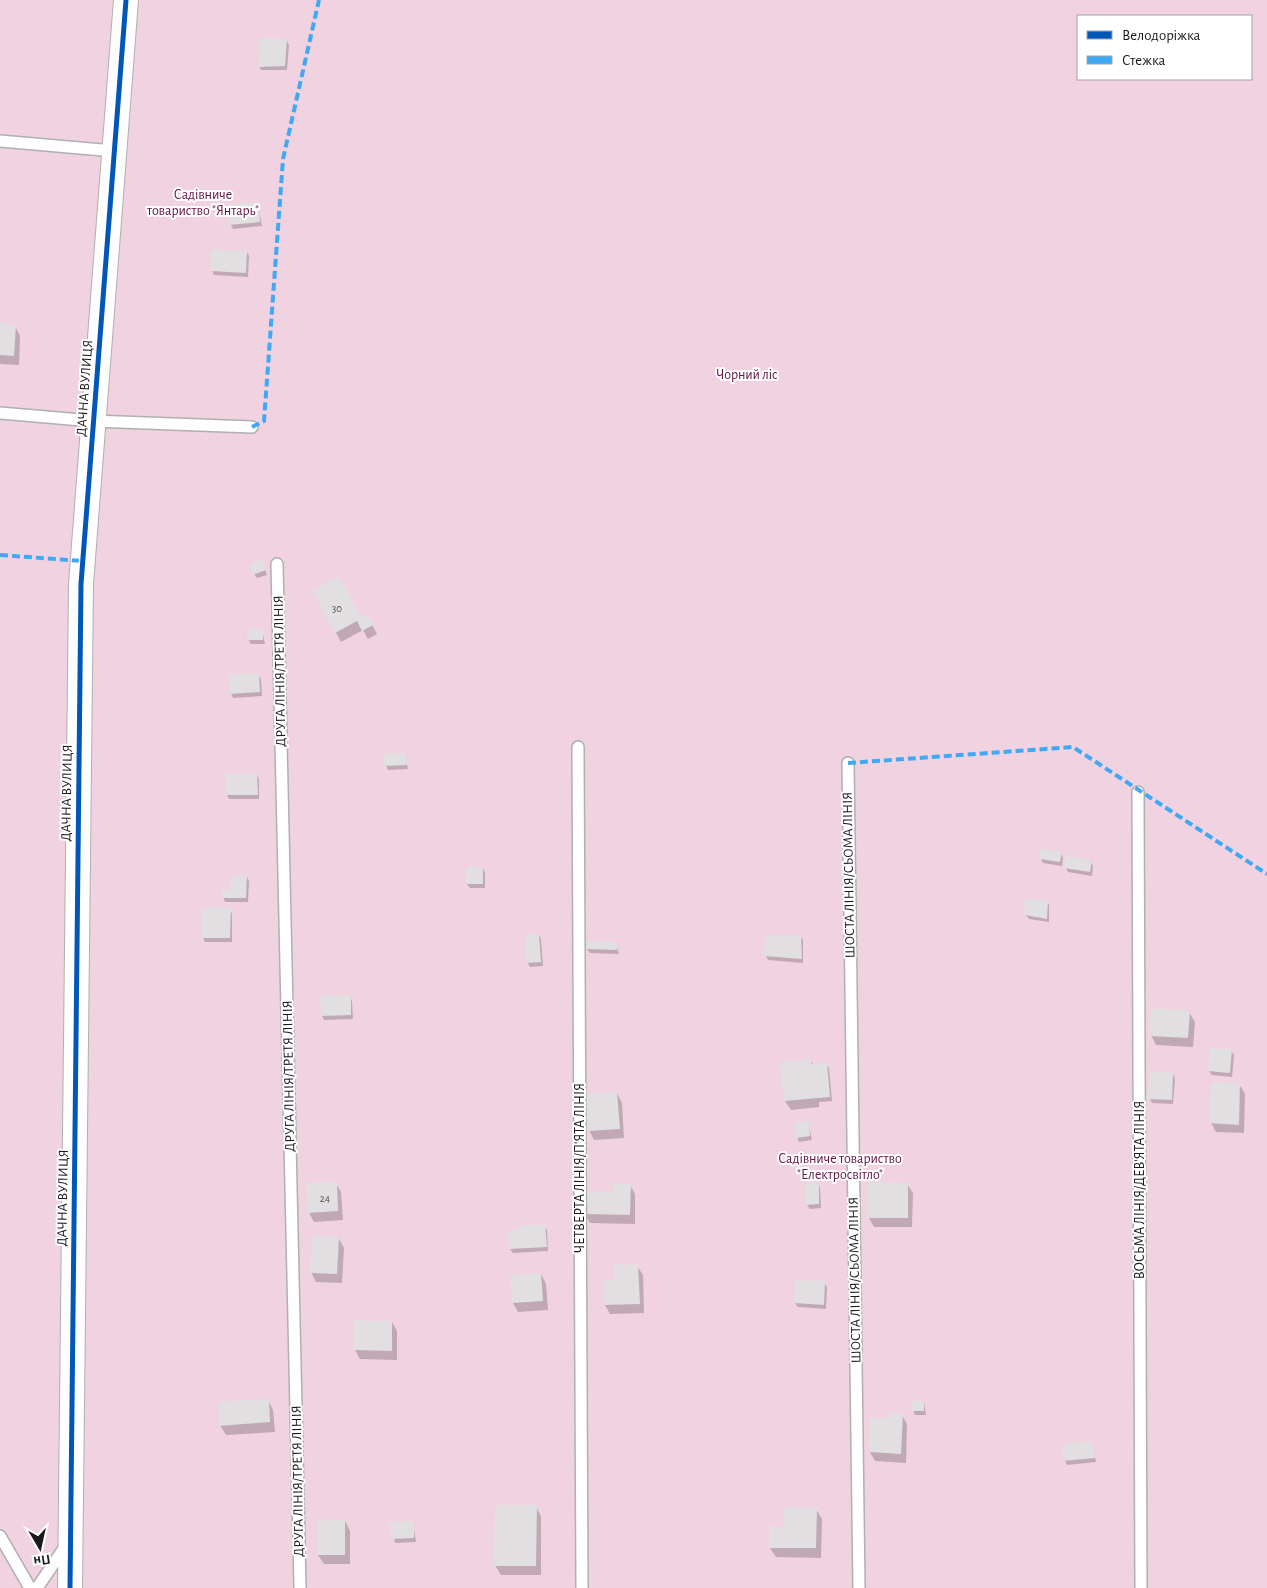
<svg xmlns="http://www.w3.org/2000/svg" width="1267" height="1588" font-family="'Alegreya Sans',sans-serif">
  <rect width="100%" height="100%" fill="#faf8f9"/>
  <!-- green -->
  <path fill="#f1d2e1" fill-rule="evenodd" d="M0,0H1267V1588H0ZM1078,16H1251V79H1078Z"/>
  <!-- shadow -->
  <path fill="#0003" d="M287,41L289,45L287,70H261L259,66Z
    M258,204L262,226L233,229L231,225Z
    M247,252L249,256L248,277L214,275L212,270Z
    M0,323L15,326L20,336L19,365L0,364Z
    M264,566L267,575L257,578L254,574Z
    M314,591L361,618L367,616L377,634L368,639L363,630L341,642Z
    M262,630L265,644H251L248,639Z
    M258,675L261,679L262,696L233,698L231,693Z
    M405,754L408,769L388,770L386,765Z
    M257,775L259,779V799H229L227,795Z
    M1061,853L1063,858L1062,866L1043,863L1040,858Z
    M1091,862L1093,866L1092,876L1068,872L1066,868Z
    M483,868L485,873V888H470L467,884Z
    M247,877L249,881L248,902H225L223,897Z
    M1047,901L1049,905V922L1029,919L1026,915Z
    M230,909L232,914V942H205L203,938Z
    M539,935L541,939L543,966L530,967L528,963Z
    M800,936L803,940V963L768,960L766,956Z
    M616,944L619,954L590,953L587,949Z
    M350,996L352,1001L353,1019L324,1020L322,1016Z
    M1189,1012L1195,1022L1193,1047L1156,1045L1151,1035Z
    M1231,1051L1234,1055L1232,1077L1212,1075L1209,1071Z
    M810,1060L813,1065L826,1064L829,1068L832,1101L819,1102V1107L791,1110L785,1101Z
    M1173,1074L1175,1079L1173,1104L1152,1103L1150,1099Z
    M1212,1083L1239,1084L1245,1094L1244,1133L1216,1132L1211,1123Z
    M617,1093L622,1103L624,1138L594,1140L589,1130Z
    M808,1122L812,1140L799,1142L797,1137Z
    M336,1183L341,1192L343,1220L314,1222L309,1213Z
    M818,1183L820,1188L821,1208L810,1209L807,1205Z
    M907,1184L913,1193L912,1227H874L869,1218Z
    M630,1185L635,1194V1224L590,1223L585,1214L614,1193Z
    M544,1226L547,1230L548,1251L513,1253L510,1249Z
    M339,1239L344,1248L342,1283L316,1282L311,1272Z
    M637,1266L643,1275L644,1313L610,1314L605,1305L604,1282H616Z
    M541,1274L546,1284L548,1310L518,1312L513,1303L511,1276Z
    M824,1283L827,1287L826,1309L798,1307L795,1303Z
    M392,1322L397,1331V1360L360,1359L355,1350Z
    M268,1400L273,1410L275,1432L226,1435L220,1425Z
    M924,1402L926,1415H915L913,1410Z
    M902,1415L907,1424L906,1463L875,1461L870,1452L888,1420Z
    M1092,1443L1096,1462L1067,1465L1065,1461Z
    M536,1507L541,1516V1575H501L495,1565Z
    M816,1509L822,1519L821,1558L776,1557L770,1548Z
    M345,1521L350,1531V1564H324L318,1555Z
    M413,1523L416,1542L395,1543L391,1524Z"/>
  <!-- building -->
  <path fill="#e1dfe0" d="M260,38L287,39L285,66L258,67Z
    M259,203L260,222L229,225L227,204Z
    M210,250L247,251L246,273L211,271Z
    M0,322L16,325L14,356L0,355Z
    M263,560L266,570L253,575L250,564Z
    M339,576L361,617L367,614L373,625L362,631L357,621L335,633L312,591Z
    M247,629H263V640H247Z
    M229,674H259L260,692L230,694Z
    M406,753L407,765L384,766V754Z
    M225,774H257L258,795H226Z
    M1040,849L1062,852L1060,862L1039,859Z
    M1066,856L1092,861L1090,872L1064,868Z
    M466,867H483V884H466Z
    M231,875H247L246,898H222V889L230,890Z
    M1024,899L1048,900L1047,919L1025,915Z
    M202,908H231L230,938H201Z
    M525,934H539L541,962L526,963Z
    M765,935H801L802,959L764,956Z
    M586,941L617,942V950L586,949Z
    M351,995V1015L321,1016L320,996Z
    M1151,1008L1190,1011L1188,1038L1149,1036Z
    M1210,1048L1232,1049L1230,1073L1208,1071Z
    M811,1059V1064L827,1063L830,1097L784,1101L780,1062Z
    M1150,1071L1173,1073L1172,1100L1148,1099Z
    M1211,1082L1240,1083L1239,1125L1209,1123Z
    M617,1092L620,1129L588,1131L585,1094Z
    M809,1121L810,1136L796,1138L794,1122Z
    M337,1181L338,1211L308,1213L306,1183Z
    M819,1182V1204L806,1205V1183Z
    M868,1182L908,1183V1218H867Z
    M613,1183L631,1184L630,1215L584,1214V1191L613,1192Z
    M545,1224L547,1247L509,1249L508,1231L519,1230V1226Z
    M312,1236L339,1237L337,1274L310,1273Z
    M638,1264L640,1304L604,1305L603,1281L615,1280L614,1265Z
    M541,1273L543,1301L512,1303L510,1275Z
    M795,1280L825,1281L824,1305L794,1303Z
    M354,1320L392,1321V1351L353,1350Z
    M269,1399L270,1422L219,1426L218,1402Z
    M912,1401H924V1411H911Z
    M887,1413L903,1414L901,1454L869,1452L870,1418H887Z
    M1093,1441L1095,1458L1063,1461L1062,1444Z
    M495,1505H537L536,1566H494Z
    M784,1508H817L816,1548H769V1526L783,1527Z
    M317,1520H345V1555H317Z
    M414,1521V1538L391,1539L390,1522Z"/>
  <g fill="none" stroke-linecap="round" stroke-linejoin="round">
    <!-- service casing -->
    <g stroke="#b1afb0" stroke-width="14">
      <path id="service" d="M0,141L114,151
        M0,413L93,421L252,427
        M277,564L300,1588
        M578,747L582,1588
        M848,763L859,1588
        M1138,792L1141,1588
        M0,1536L30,1588
        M37,1588L67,1544"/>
    </g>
    <!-- minor casing -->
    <g stroke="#b1afb0" stroke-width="26">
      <path id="minor" d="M70,1588L81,584L126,0"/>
    </g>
    <!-- service -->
    <use href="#service" stroke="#fefefe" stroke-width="11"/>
    <!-- minor -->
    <use href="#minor" stroke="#fefefe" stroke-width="24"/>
    <!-- quiet -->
    <path stroke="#3fa9f5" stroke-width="4" stroke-dasharray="8 4" stroke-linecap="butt" d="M252,427L264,421L283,159L319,0
      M0,555L82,561
      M848,763L1073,747L1267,874"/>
    <!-- cycleway casing -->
    <g stroke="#fff" stroke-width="8">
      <path id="cycleway" d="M70,1588L81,584L126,0"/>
    </g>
    <!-- cycleway -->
    <use href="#cycleway" stroke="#0057b8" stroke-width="5"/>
  </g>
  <g text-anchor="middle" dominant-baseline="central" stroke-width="4" stroke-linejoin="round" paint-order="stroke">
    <!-- number labels -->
    <g font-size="11" fill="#4c4b4c">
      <text x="337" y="608">30</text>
      <text x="325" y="1198">24</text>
    </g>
    <!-- park labels -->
    <g font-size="14" fill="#631445" stroke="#fff">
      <text x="203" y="195">Садівниче<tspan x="203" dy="16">товариство "Янтарь"</tspan></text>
      <text x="747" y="375">Чорний ліс</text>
      <text x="840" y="1159">Садівниче товариство<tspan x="840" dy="16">"Електросвітло"</tspan></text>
    </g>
    <!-- street labels -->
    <g font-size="14" fill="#1b1a1b" stroke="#fff">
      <text transform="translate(85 388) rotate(-86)">ДАЧНА ВУЛИЦЯ</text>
      <text transform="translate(280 671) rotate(-91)">ДРУГА ЛІНІЯ/ТРЕТЯ ЛІНІЯ</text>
      <text transform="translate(67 793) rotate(-89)">ДАЧНА ВУЛИЦЯ</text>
      <text transform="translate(849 875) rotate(-91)">ШОСТА ЛІНІЯ/СЬОМА ЛІНІЯ</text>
      <text transform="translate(289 1076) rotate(-91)">ДРУГА ЛІНІЯ/ТРЕТЯ ЛІНІЯ</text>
      <text transform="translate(580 1168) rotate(-90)">ЧЕТВЕРТА ЛІНІЯ/П'ЯТА ЛІНІЯ</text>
      <text transform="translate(1140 1190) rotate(-90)">ВОСЬМА ЛІНІЯ/ДЕВ'ЯТА ЛІНІЯ</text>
      <text transform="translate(63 1198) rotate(-89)">ДАЧНА ВУЛИЦЯ</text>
      <text transform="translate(855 1280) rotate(-91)">ШОСТА ЛІНІЯ/СЬОМА ЛІНІЯ</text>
      <text transform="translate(298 1481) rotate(-91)">ДРУГА ЛІНІЯ/ТРЕТЯ ЛІНІЯ</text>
    </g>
  </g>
  <!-- legend -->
  <rect x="1077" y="15" width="175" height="65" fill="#ffffff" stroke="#a4a3a4"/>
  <rect x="1087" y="31" width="25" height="8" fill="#0057b8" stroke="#a4a3a4"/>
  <text x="1122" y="40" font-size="15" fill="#1b1a1b">Велодоріжка</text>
  <rect x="1087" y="56" width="25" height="8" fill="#3fa9f5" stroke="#a4a3a4"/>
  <text x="1122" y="65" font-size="15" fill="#1b1a1b">Стежка</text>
  <!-- north arrow -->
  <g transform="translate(40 1548) rotate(171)" stroke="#ffffff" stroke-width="4" paint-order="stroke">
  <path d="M0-4L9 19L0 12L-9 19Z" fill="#1b1a1b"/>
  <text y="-8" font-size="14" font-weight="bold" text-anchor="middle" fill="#1b1a1b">Пн</text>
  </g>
</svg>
